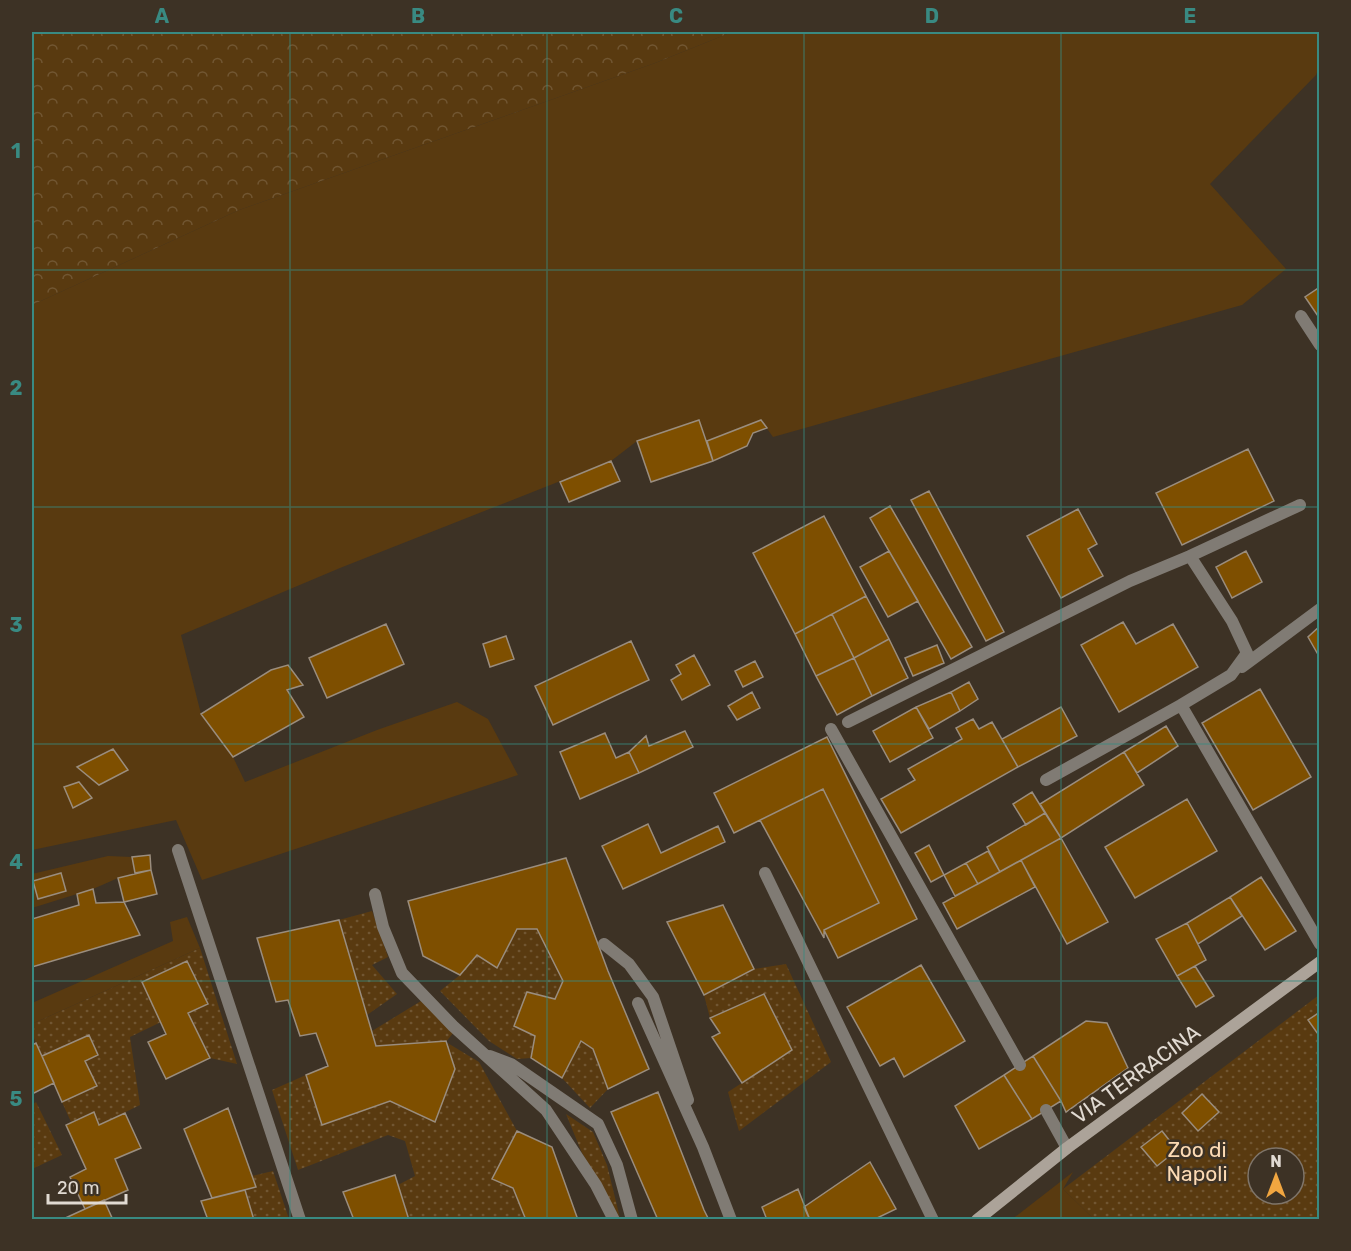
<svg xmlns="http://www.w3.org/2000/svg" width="1351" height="1251" font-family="Rubik,sans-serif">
  <defs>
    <pattern id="forest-crowns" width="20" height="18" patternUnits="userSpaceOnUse" patternTransform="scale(1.5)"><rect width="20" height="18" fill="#593a10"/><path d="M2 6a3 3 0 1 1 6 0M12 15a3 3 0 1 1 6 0" fill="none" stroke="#715632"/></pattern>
    <pattern id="park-dots" width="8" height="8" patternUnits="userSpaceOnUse" patternTransform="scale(1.5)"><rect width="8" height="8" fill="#593a10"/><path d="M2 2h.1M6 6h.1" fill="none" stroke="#715632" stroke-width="1.8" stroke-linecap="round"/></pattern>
  </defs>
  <rect width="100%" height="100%" fill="#3d3225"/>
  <!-- grass -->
  <path fill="#593a10" d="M732,32H1319V67L1316,75L1210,184L1286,269L1242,305L773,437L761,420L707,441L699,420L637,441L611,461L340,568L181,635L201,714L233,757L245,782L377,730L457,702L488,719L518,775L202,880L176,820L32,850V305L239,210L655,63Z
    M108,856L132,857L135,873L118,878L93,889L32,908V874Z
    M187,917L200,948L32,1024V1003L173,941L170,922Z
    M1073,1172L1063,1189L1094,1219L1011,1220Z"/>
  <!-- forest -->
  <path fill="url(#forest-crowns)" d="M32,32H732L655,63L239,210L32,305Z"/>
  <!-- park -->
  <path fill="url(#park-dots)" fill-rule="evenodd" d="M372,911L388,957L372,965L397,994L367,1015L339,920Z
    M517,929H537L563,981L555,999L527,992L514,1026L535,1036L531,1058L517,1059L489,1041L440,991L460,975L477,955L497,968Z
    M200,948L237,1064L210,1058L188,1013L208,1004L187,961L142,982L161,1022L130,1037L140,1105L99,1125L94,1112L71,1122L62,1102L97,1086L85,1061L98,1055L89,1036L42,1056L32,1034V1024Z
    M786,964L831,1062L739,1131L728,1092L792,1050L764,995L710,1018L704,995L754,969Z
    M1319,995V1219H1094L1063,1189ZM1258,1158H1294V1194H1258Z
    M421,1001L453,1033L446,1042L479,1062L517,1131L493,1179L513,1188L526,1219H409L398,1185L415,1176L405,1141L388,1135L298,1170L272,1090L306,1075L322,1125L390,1101L435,1122L446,1042L376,1046L372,1031Z
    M581,1041L593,1049L608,1089L590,1108L562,1078Z
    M36,1102L62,1155L32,1169V1105Z
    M566,1114L593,1132L607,1165L620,1218L582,1153Z
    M273,1171L289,1219H254L245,1190L252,1176Z"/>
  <!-- building -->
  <path fill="#7e4f00" stroke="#9a8d7e" stroke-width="1.5" d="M1320,287V319L1305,297Z
    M699,420L713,461L651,482L637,441Z
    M761,420L767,428L753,433L747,446L713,461L707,441Z
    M1248,449L1274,501L1182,545L1156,493Z
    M611,461L620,481L569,502L560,482Z
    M929,491L1004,632L986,641L911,500Z
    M890,506L972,647L951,659L870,518Z
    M1078,509L1097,544L1088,549L1103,576L1061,598L1027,536Z
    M824,516L866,596L795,634L753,553Z
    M889,551L918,601L888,617L860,567Z
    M1246,551L1262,582L1232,598L1216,567Z
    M866,596L889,639L854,658L832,614Z
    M832,614L854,658L816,676L795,634Z
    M1123,622L1136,644L1173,624L1198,667L1119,712L1081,645Z
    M386,624L404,664L327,698L309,658Z
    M1320,626V658L1308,637Z
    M506,636L514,659L490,667L483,644Z
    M889,639L908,678L872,696L854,658Z
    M631,641L649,680L553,725L535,686Z
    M937,645L944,663L913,676L905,658Z
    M694,655L710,685L682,700L671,680L681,674L676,665Z
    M854,658L872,696L837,715L816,676Z
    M755,661L763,677L743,687L735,671Z
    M288,665L303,685L287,690L304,717L233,757L201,714L271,670Z
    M969,682L978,699L960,711L951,692Z
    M1260,689L1311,777L1253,810L1202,723Z
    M752,692L760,708L737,720L728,706Z
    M951,692L960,711L929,729L916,707Z
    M916,707L933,738L890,762L873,731Z
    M1061,707L1077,736L1018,767L1002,739Z
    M973,719L979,729L992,722L1018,767L901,833L881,799L915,780L908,769L962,739L956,728Z
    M1166,726L1178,746L1137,773L1124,752Z
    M685,731L693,747L639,773L629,752L646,736L649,746Z
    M605,733L616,758L629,752L639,773L580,799L560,752Z
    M827,737L917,919L838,958L824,930L879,903L823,789L734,833L714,793Z
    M113,749L128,770L99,785L77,767Z
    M1124,752L1144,785L1061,838L1040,804Z
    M79,782L92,798L73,808L64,787Z
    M823,789L879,903L824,930V938L760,820Z
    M1032,792L1045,813L1026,825L1013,804Z
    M1187,799L1217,851L1135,898L1105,847Z
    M1045,813L1061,838L1000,872L987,847Z
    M648,824L661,853L718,826L725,842L623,889L602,846Z
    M1061,838L1108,922L1067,944L1021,860Z
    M929,845L944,875L931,882L915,853Z
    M988,851L1000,872L978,884L966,863Z
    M150,855L151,870L135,873L132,857Z
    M566,858L608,971L649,1069L608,1089L593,1049L581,1041L562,1078L531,1058L535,1036L514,1026L527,992L555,999L563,981L537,929H517L497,968L477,955L460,975L423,956L408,901Z
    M1021,860L1035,887L957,929L943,903Z
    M966,863L978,884L955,896L944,875Z
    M151,870L157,894L124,902L118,878Z
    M61,873L66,891L38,899L33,881Z
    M1261,877L1296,931L1265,950L1230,897Z
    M93,889L96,903L124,902L140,935L32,967V919L79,905L77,894Z
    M1230,897L1242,916L1198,944L1187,923Z
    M723,905L754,969L704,995L667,922Z
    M339,920L376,1046L446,1041L455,1069L435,1122L390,1101L322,1125L306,1075L328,1066L316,1033L300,1036L288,1000L276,1002L257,938Z
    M1187,923L1206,960L1177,976L1156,939Z
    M187,961L208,1004L188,1013L210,1058L166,1079L148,1042L166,1034L142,982Z
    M921,965L965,1041L904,1077L894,1058L880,1066L847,1007Z
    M1195,966L1214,996L1196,1007L1177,976Z
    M764,994L792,1050L742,1083L712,1037L720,1033L710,1018Z
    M1320,1012V1037L1308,1020Z
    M1086,1021L1107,1023L1128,1068L1066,1112L1061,1101L1033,1056Z
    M89,1035L98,1055L85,1061L97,1086L62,1102L42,1056Z
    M36,1043L54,1083L32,1094V1045Z
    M1033,1056L1061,1101L1032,1119L1004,1075Z
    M1004,1075L1032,1119L979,1149L955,1106Z
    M658,1092L704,1210L709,1220H658L611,1112Z
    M1202,1094L1219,1112L1198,1131L1182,1113Z
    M228,1108L256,1187L212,1198L184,1129Z
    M94,1112L99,1125L125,1113L141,1148L115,1159L128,1190L85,1209L70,1177L86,1169L66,1125Z
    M517,1131L552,1147L578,1220H526L513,1188L492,1179Z
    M1162,1131L1177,1150L1157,1166L1141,1147Z
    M870,1162L896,1209L873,1220H810L804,1207Z
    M395,1175L409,1220H354L343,1192Z
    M798,1189L810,1220H767L762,1207Z
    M245,1190L254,1220H208L201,1201Z
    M104,1200L113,1220H61L85,1209Z"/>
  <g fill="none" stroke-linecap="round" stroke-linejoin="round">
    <!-- lane -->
    <path stroke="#807b74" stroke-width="12" d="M1190,556L1300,505
      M1242,667L1320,609
      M848,722L1130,581L1190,556L1232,621L1247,653L1231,675L1181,705L1320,944
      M831,729L1020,1065
      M1046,780L1181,705
      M178,850L300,1220
      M765,873L933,1220
      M375,894L383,927L402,973L453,1026L546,1110L596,1185L614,1220
      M604,944L629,964L653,997L688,1100
      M638,1003L703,1147L731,1220
      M490,1056L511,1064L598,1124L617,1165L632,1220
      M1046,1110L1067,1148"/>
    <!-- street -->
    <path stroke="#807b74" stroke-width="12" d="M1301,316L1320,345"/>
    <!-- secondary -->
    <path stroke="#aca399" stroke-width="12" d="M977,1220L1067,1148L1320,962"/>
  </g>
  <!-- grid -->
  <path fill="none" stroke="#398a82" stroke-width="1.5" stroke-opacity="0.55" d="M290,32V1220M547,32V1220M804,32V1220M1061,32V1220M32,270H1320M32,507H1320M32,744H1320M32,981H1320"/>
  <g text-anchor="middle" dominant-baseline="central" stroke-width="5" stroke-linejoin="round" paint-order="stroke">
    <!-- street labels -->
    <g font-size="21" fill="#e1dad2" stroke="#3d3225">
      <text transform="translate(1136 1074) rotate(-36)">VIA TERRACINA</text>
    </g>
    <!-- park labels -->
    <g font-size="21" fill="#fcdab4" stroke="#3d3225">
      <text x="1197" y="1149">Zoo di<tspan x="1197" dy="24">Napoli</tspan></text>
    </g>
  </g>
  <!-- border -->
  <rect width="1351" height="1251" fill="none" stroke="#3d3225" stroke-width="66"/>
  <!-- north arrow -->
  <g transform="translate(1276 1176)"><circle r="28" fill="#3d3225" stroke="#7f756a" stroke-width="1.5"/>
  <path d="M0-4.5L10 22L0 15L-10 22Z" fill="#f1a640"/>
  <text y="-9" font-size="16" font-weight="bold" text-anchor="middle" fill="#e1dad2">N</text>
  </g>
  <!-- scale -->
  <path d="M48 1194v9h78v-9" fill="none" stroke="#e1dad2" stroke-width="3"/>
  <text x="57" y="1194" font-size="18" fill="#e1dad2" stroke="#3d3225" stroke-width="4.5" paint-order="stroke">20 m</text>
  <rect x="33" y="33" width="1285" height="1185" fill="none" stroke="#398a82" stroke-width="2"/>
  <g font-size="20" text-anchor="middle" font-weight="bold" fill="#398a82">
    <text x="162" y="23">A</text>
    <text x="418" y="23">B</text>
    <text x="676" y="23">C</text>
    <text x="932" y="23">D</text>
    <text x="1190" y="23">E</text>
    <text x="16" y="158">1</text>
    <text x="16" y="395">2</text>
    <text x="16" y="632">3</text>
    <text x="16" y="869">4</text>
    <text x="16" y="1106">5</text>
  </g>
</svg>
